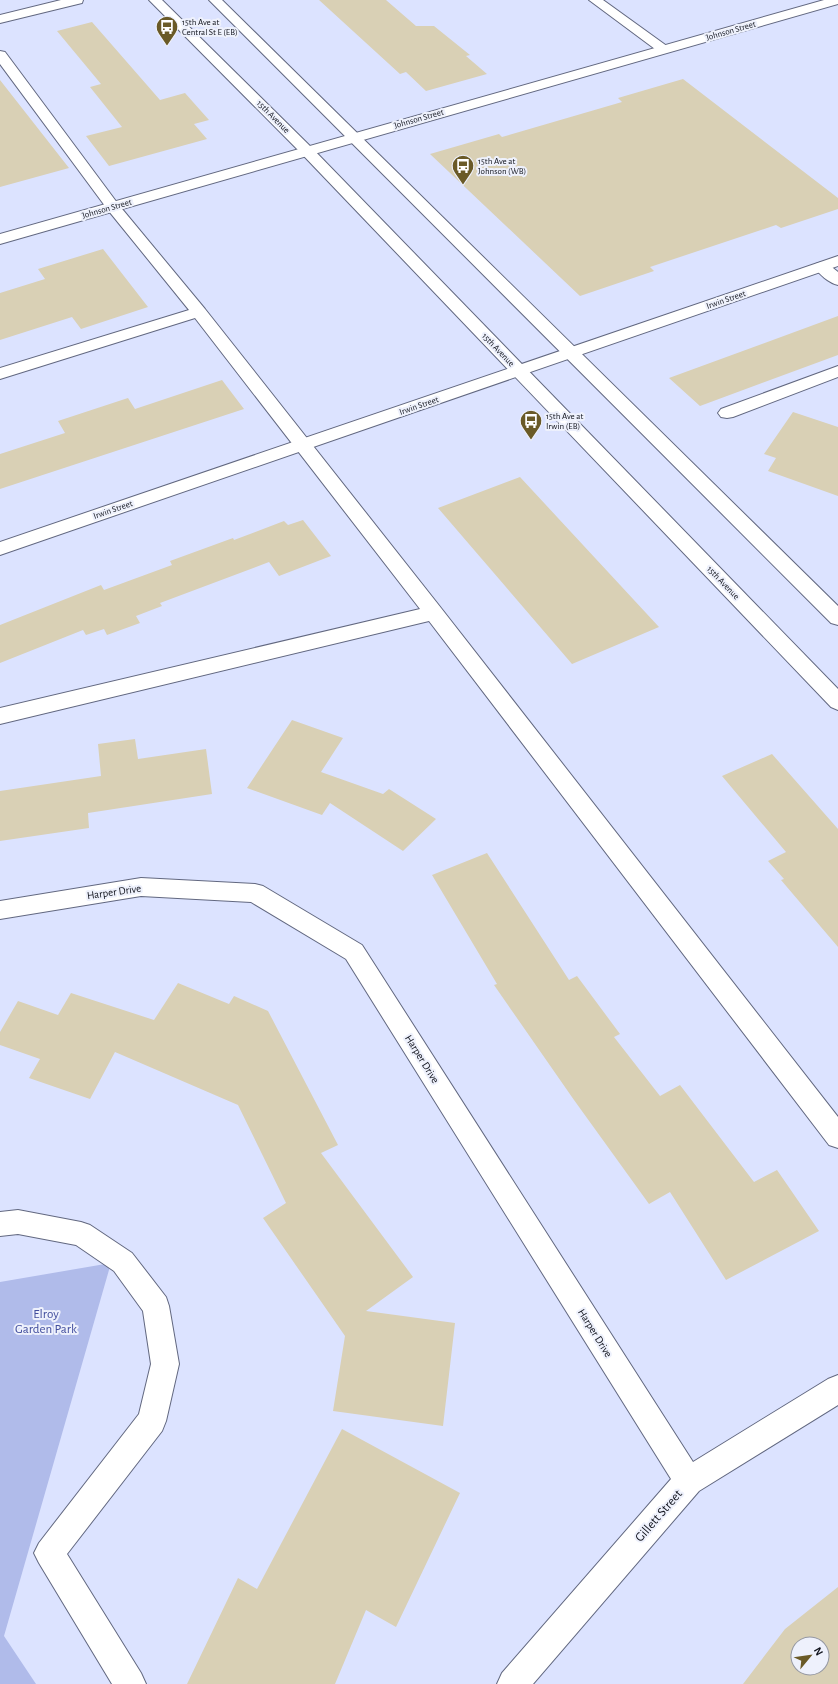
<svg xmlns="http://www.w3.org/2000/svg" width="838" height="1684" font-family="'Alegreya Sans',sans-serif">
  <rect width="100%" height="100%" fill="#dce3ff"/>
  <!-- green -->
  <path fill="#b0bbea" d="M111,1263L4,1636L36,1684H0V1282Z"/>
  <!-- building -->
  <path fill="#d9d0b5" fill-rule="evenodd" d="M319,0H386L416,26H434L470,55L466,56L487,74L426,91L406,72L400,74Z
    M92,22L160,100L185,93L209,120L194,124L207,139L109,166L86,136L122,127L90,87L101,84L57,31Z
    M683,79L838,198V209L781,228L776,225L650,267L654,271L580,296L430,154L499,134L502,137L622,102L618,98Z
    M0,80L69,168L0,187Z
    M103,249L148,307L81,329L72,317L0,340V293L45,279L38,269Z
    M838,316V355L700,406L669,378Z
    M222,380L244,409L0,489V454L65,433L58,421L128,398L135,409Z
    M793,412L838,427V496L768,471L776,458L764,454Z
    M520,477L659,627L572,664L438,508Z
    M303,520L331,556L279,576L269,562L160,603L162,606L136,616L140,623L107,635L104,629L86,635L83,630L0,663V625L101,585L104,590L172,565L170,561L233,538L234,540L284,521L288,525Z
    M292,720L343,738L321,772L383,794L389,789L436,819L403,851L330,803L322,815L247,788Z
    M135,739L138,759L206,749L212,794L88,813L89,828L0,841V791L101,776L98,744Z
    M772,754L838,829V947L781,880L784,879L768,861L786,852L722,776Z
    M487,853L569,980L577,976L620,1034L614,1037L660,1096L680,1085L754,1182L777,1170L819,1231L726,1280L670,1192L649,1204L574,1100L494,985L497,984L432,875Z
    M178,983L229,1004L234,996L268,1011L338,1145L321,1153L413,1277L366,1311L455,1323L443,1426L333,1411L345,1336L263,1218L286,1203L238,1105L115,1052L90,1099L29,1078L40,1059L0,1045V1032L18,1001L58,1015L71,993L154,1020Z
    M342,1429L460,1493L396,1627L366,1610L335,1684H187L238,1578L257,1589Z
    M838,1587V1684H743L785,1629ZM798,1644H822V1668H798Z"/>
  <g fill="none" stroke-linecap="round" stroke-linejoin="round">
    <!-- service casing -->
    <g stroke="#626880" stroke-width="2">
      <path id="service" d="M589,0H603L671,49L669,52H659Z
        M0,51L5,52L118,204L205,309L441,608L838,1117V1148L829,1145L429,621L0,724V708L420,609L195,318L0,379V368L189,310L108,210L0,64Z
        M822,262L828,264L838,272V285C829,283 819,274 814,267L816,264Z
        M838,366V377L733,417L727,418L721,417L718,413L721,409Z
        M18,1210L81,1222L90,1225L132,1253L166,1297L169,1306L179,1364L166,1421L162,1431L67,1554L141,1673L146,1684H112L39,1563L34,1553L39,1543L139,1414L151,1364L143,1311L114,1271L76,1245L18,1234L0,1236V1212Z"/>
    </g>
    <!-- minor casing -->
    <g stroke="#626880" stroke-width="2">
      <path id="minor" d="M61,0H83L82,3L0,23V15Z
        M824,0H838V4L0,244V234Z
        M838,256V266L0,555V542Z
        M141,878L255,884L263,886L362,945L693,1462L828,1379L838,1375V1405L699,1491L533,1684H497L502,1673L671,1479L346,959L251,902L141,896L0,919V901Z"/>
    </g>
    <!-- secondary casing -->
    <g stroke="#626880" stroke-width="2">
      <path id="secondary" d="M149,0H162L310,146L838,689V710L831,707L300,152Z
        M209,0H222L838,606V625L831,623Z"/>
    </g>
    <!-- service -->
    <use href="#service" fill="#fff" fill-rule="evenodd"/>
    <!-- minor -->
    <use href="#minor" fill="#fff" fill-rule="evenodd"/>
    <!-- secondary -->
    <use href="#secondary" fill="#fff" fill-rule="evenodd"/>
  </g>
  <!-- icons -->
  <defs>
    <g id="bus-pin" transform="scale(1.15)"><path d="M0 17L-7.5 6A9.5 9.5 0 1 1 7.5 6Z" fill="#6a5a27" stroke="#eef1fc"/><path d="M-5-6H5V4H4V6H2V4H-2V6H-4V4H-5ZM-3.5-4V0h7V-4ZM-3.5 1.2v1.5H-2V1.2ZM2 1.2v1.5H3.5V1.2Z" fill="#fff"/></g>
  </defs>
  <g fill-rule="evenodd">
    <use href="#bus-pin" x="167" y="27"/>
    <use href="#bus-pin" x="463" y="166"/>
    <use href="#bus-pin" x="531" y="421"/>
  </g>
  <g text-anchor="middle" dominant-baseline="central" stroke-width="4" stroke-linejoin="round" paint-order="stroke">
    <!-- far-poi labels -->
    <g font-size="9" fill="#10131c" stroke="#eef1fc" text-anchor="start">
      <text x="182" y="22">15th Ave at<tspan x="182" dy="10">Central St E (EB)</tspan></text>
      <text x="478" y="161">15th Ave at<tspan x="478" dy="10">Johnson (WB)</tspan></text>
      <text x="546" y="416">15th Ave at<tspan x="546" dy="10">Irwin (EB)</tspan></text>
    </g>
    <!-- far-street labels -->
    <g font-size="9" fill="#10131c" stroke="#eef1fc">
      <text transform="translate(731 31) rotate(-16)">Johnson Street</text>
      <text transform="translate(273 117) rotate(45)">15th Avenue</text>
      <text transform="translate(419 119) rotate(-16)">Johnson Street</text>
      <text transform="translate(107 209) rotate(-16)">Johnson Street</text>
      <text transform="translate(726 300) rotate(-19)">Irwin Street</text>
      <text transform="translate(498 350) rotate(46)">15th Avenue</text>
      <text transform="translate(419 406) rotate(-19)">Irwin Street</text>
      <text transform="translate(113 510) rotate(-19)">Irwin Street</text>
      <text transform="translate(723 583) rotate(46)">15th Avenue</text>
    </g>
    <!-- street labels -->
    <g font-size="11" fill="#10131c" stroke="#eef1fc">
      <text transform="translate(114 892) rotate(-8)">Harper Drive</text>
      <text transform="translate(422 1059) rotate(58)">Harper Drive</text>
      <text transform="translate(595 1333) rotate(58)">Harper Drive</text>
    </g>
    <!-- near-park labels -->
    <g font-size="13" fill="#414d9d" stroke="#eef1fc">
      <text x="46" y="1314">Elroy<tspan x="46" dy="15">Garden Park</tspan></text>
    </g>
    <!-- near-street labels -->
    <g font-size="13" fill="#10131c" stroke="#eef1fc">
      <text transform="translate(659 1516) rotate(-49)">Gillett Street</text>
    </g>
  </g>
  <!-- north arrow -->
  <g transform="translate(810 1656) rotate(61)"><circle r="19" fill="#eef1fc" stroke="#9598a2"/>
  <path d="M0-3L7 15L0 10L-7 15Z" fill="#6a5a27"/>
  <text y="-6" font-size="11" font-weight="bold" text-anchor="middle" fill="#10131c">N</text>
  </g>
</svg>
